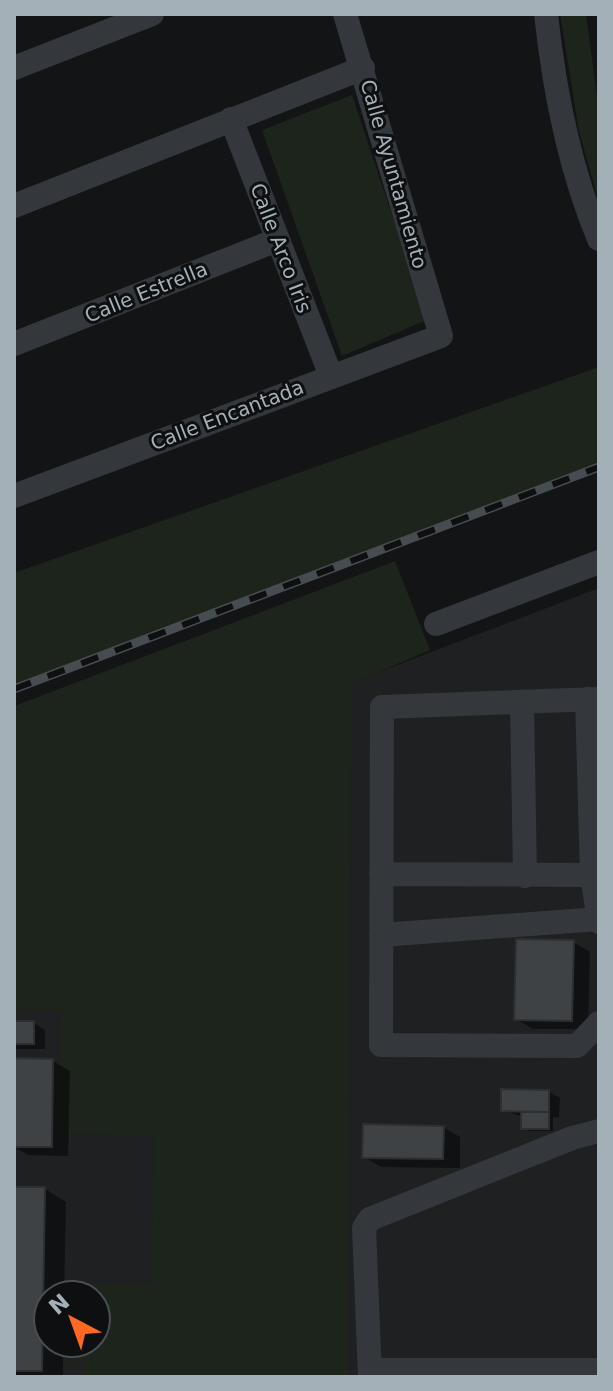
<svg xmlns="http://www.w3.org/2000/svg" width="613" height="1391" font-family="'DejaVu Sans',sans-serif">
  <rect width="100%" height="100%" fill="#131415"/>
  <!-- built -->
  <path fill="#1f2022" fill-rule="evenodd" d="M599,588V1377H14V811ZM48,1295H96V1343H48Z"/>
  <!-- green -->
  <path fill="#1d241b" d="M560,14H586L599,111V203L579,131Z
    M352,95L427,320L342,356L262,130Z
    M599,367V467L14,688V573Z
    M395,561L430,650L351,684L348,1377H83V1361H57V1343H96V1295H57V1284H152L154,1135L59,1134L61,1011L14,1010V706Z"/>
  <!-- shadow -->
  <path fill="#0007" d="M573,942L590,952L588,1029H533L516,1019Z
    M14,1023H34L45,1030V1049H14Z
    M14,1060L53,1061L70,1071L68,1156L28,1155L14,1147Z
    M549,1092L560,1098L559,1118L553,1117V1131H528L523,1128V1117L503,1110Z
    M444,1128L460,1137V1168L381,1167L364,1157Z
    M14,1189H45L66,1202L64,1295H48V1343H63V1377H14Z"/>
  <!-- building -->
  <path fill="#3f4245" stroke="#2d2f31" stroke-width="2" d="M516,939L574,940L572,1021L514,1020Z
    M14,1021H34V1044H14Z
    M14,1058L53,1059L52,1147H14Z
    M501,1089L549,1090V1112L501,1111Z
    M521,1112H549V1129H521Z
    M363,1124L444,1126L443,1159L362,1158Z
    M14,1187H45L42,1371H14Z"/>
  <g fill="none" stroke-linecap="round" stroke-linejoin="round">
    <!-- minor -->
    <path stroke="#34373b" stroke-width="24" d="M546,14C554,88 570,170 599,239
      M14,68L152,14
      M231,119L331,376
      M14,206L363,68
      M14,344L277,240
      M14,496L441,336L345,14
      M436,624L599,562
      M587,699L592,875L599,922
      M599,699L382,707L381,1045L577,1046L599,1023
      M522,702L525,876
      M381,874L592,875
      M381,935L599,919
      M371,1370H599
      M370,1377L364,1228L370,1219L572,1138L599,1131"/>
    <!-- rail casing -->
    <g stroke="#474c50" stroke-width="9">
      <path id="rail" d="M14,689L599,467"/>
    </g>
    <!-- rail -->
    <use href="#rail" stroke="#0e0f10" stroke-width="6" stroke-dasharray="18" stroke-linecap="butt"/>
  </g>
  <g text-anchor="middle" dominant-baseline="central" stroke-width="6" stroke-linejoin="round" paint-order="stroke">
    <!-- street labels -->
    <g font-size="20" fill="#a4b0b7" stroke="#0e0f10">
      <text transform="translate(394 174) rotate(74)">Calle Ayuntamiento</text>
      <text transform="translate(281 248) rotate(69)">Calle Arco Iris</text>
      <text transform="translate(146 292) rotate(-22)">Calle Estrella</text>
      <text transform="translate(227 415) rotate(-21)">Calle Encantada</text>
    </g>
  </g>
  <!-- border -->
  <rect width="613" height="1391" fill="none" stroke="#a4b0b7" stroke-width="32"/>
  <!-- north arrow -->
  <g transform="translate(72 1319) rotate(319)"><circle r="38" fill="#0e0f10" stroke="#4a4f53" stroke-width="2"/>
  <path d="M0-6L14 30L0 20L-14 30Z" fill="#ff6822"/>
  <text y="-12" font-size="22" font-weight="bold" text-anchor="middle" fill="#a4b0b7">N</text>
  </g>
</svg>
